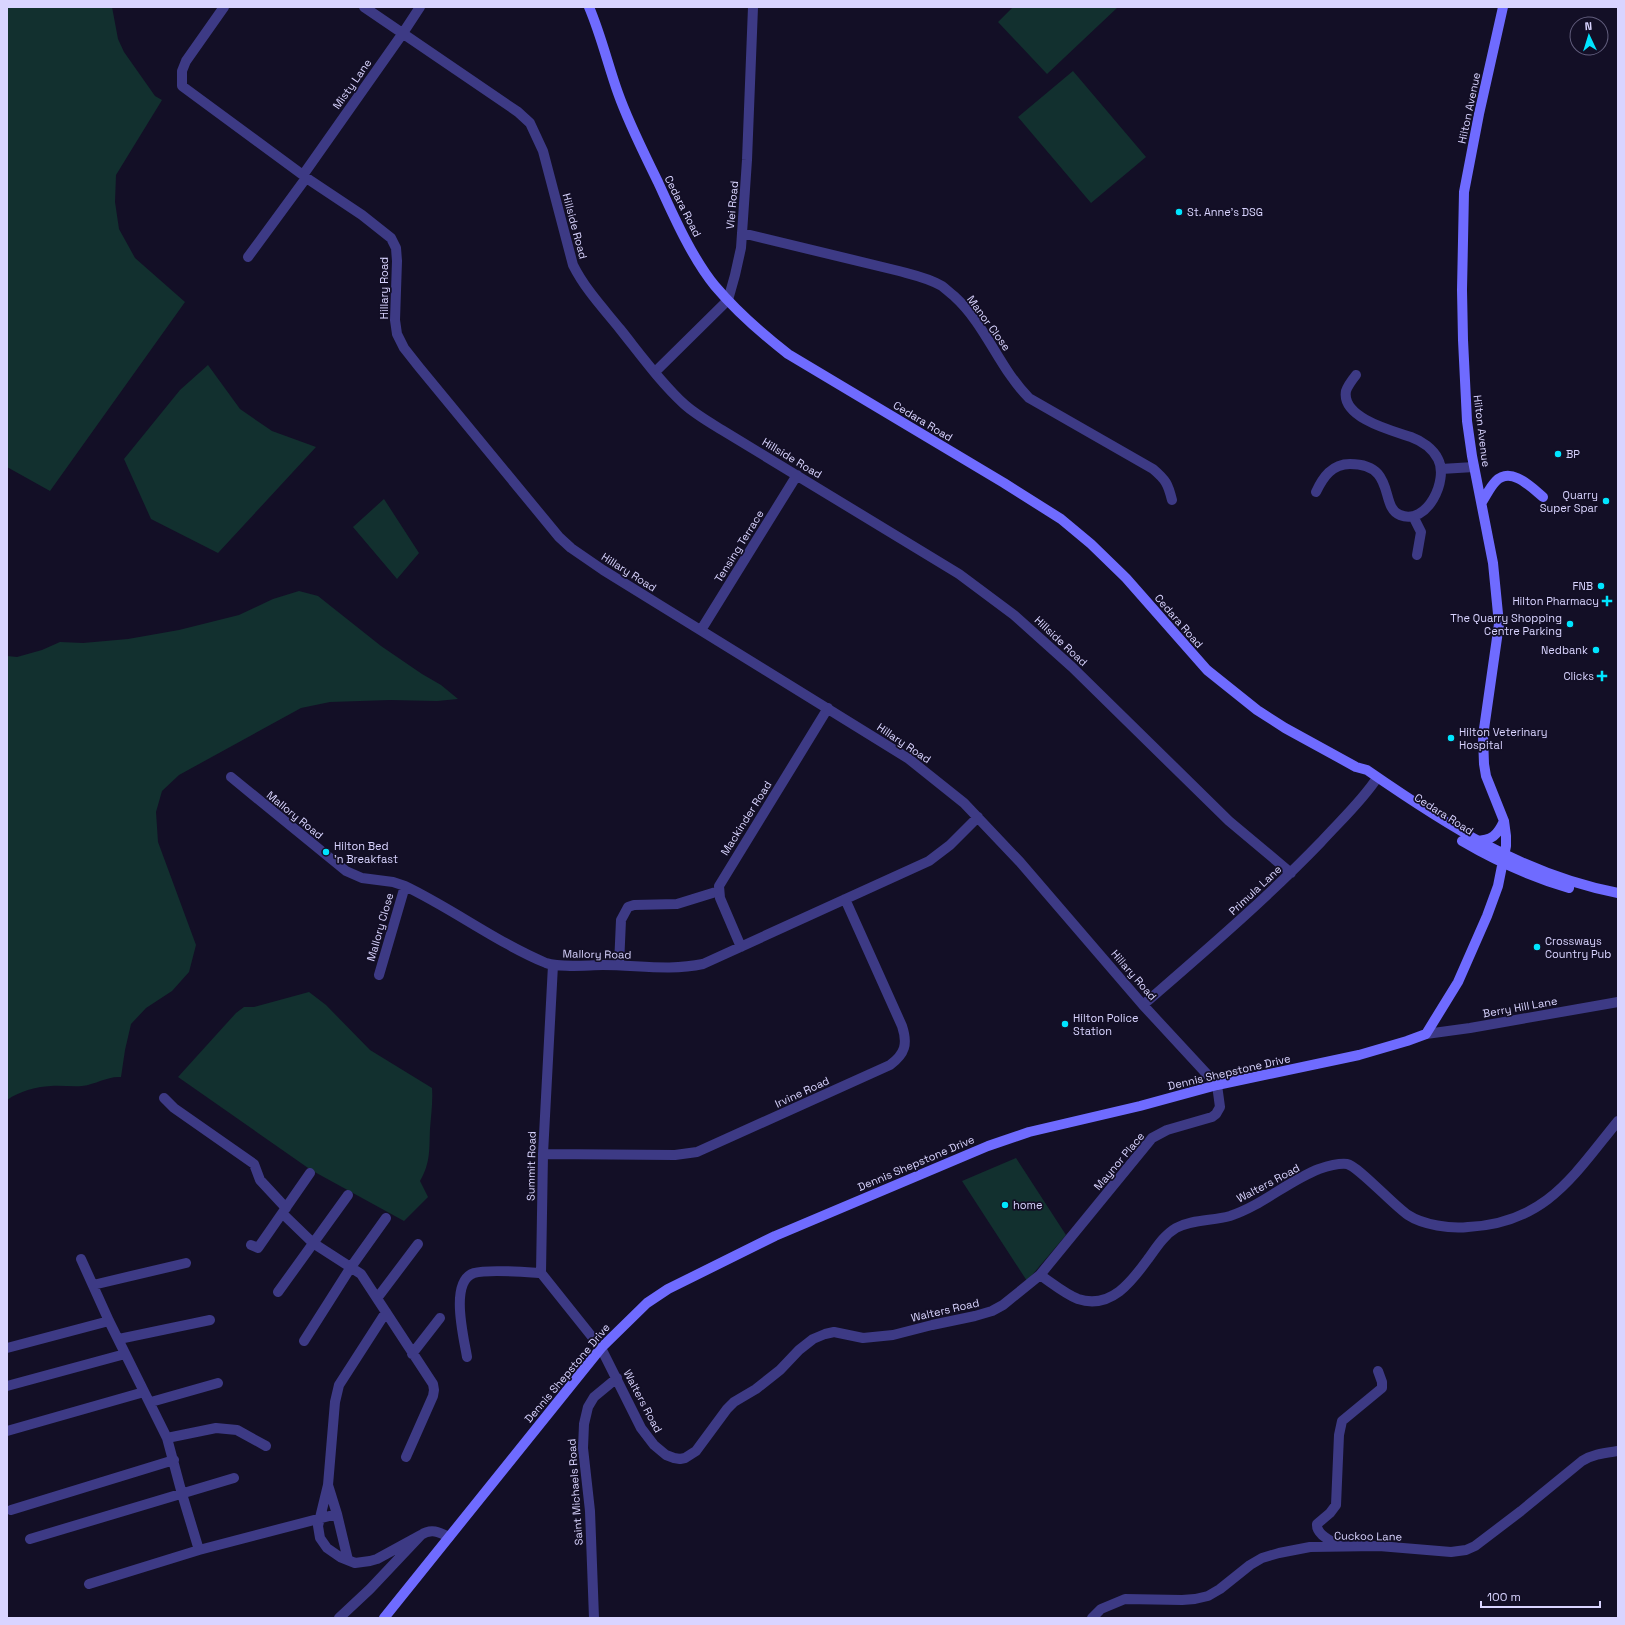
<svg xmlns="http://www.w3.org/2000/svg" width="1625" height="1625" font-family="'Space Grotesk',sans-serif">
  <rect width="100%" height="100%" fill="#130f26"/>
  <!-- green -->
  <path fill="#12302f" d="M7,7H112L118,39L124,52L155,96L162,100L116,175L115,202L119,229L135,258L185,302L50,491L7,467Z
    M1013,7H1118L1047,74L998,22Z
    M1073,71L1146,157L1091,203L1018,117Z
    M208,365L240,409L272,431L316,447L218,553L151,519L124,459L180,390Z
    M384,499L419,553L397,579L353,527Z
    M299,591L318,596L381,646L422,674L441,685L458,699L437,701L390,700L330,702L301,708L179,775L162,791L156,812L158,842L196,945L189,972L172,991L146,1008L131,1024L125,1050L121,1077C107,1076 97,1084 82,1086C72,1087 61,1085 51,1086C35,1087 20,1091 7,1100V656L17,657L42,650L60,642L83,643L128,639L179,630L239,615L273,599Z
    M309,992L326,1005L370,1050L432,1088C433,1102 431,1115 430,1129C429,1148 431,1162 420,1181L428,1197L404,1221L311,1170L178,1077L236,1013L244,1007H254Z
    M1016,1158L1066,1235L1027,1281L962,1181Z"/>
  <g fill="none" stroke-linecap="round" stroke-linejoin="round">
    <!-- street -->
    <path stroke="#3d3a85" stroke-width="10" d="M224,7L186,61L182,71V86L311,181L362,215L391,238L396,248L397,261L395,320L397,334L404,348L419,367L559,537L571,548L603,570L909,759L964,803L1020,862L1143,1005L1217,1085L1220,1107L1216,1114L1212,1117L1167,1130L1152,1138L1040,1275L1003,1305L992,1311L975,1316L932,1325L893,1335L863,1338L834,1332L825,1334L813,1339L799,1350L780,1370L756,1389L734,1402L727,1409L696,1451L685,1458L680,1459L674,1458L666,1455L654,1445L641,1428L601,1348L541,1273L543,1154L553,965
      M364,7L518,112L530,123L543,151L573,265C585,289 603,308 620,329C640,354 660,382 684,404C695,414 709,422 722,430L959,574L1014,615L1072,667L1229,821L1291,873
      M303,175L403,33L420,7
      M742,233L899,271C914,275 929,278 942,286C946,289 950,293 954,296C986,325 999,368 1029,398L1153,469C1166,480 1168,484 1172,500
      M248,257L306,178
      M655,372L728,300L735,275L741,248L747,160L753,7
      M1441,469L1474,467
      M1316,492C1323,477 1332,464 1350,464C1397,464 1379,507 1400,515C1427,526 1449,480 1438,459C1433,449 1422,441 1411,437C1393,431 1341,418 1346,391C1348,385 1352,380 1356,375
      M1413,516L1421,532L1417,555
      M701,630L797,475
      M231,777L346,871L362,878L393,882L405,886C453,909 496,942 546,963C559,968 588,965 603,965C637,965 670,971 703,964L929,861L950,845L978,817
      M741,947L720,898L719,886L828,708
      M619,965L621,920L628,907L634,905L677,904L719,891
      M379,975L405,886
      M1143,1005C1204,952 1265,900 1321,842C1340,821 1362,801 1377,778
      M1426,1034L1470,1028L1618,1002
      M164,1098L174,1108L254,1164L260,1180L286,1208
      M543,1154L675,1155L697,1152L890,1065C905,1054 908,1044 902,1026L845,899
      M283,1214L313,1243L361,1274L433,1384L434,1390L433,1396L406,1457
      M251,1245L258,1248L310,1173
      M81,1259L109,1321L167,1438L182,1494L199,1550
      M1040,1275C1052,1283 1065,1294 1078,1299C1111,1310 1132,1281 1148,1259C1156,1248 1164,1235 1176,1228C1192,1219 1213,1221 1230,1216C1263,1205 1288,1181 1319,1169C1328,1166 1338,1163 1347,1164C1358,1166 1394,1206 1408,1215C1423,1225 1451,1229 1468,1227C1546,1223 1573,1176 1618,1121
      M93,1285L186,1263
      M278,1292L348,1195
      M378,1297L418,1244
      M386,1312L339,1385L335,1402L328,1485L318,1526L320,1538L327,1548L340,1557L355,1563L370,1561L377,1559L421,1535
      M119,1339L210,1320
      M304,1341L351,1267L386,1218
      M7,1348L109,1321
      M412,1354L440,1318
      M467,1357C464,1338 449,1281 474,1273C488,1269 525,1272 541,1273
      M7,1386L125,1354
      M151,1402L218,1383
      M7,1431L144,1392
      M167,1438L216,1428L237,1430L266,1446
      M328,1485L337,1514L348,1560
      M11,1510L174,1460
      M30,1539L234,1478
      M1341,1547C1332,1541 1316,1535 1317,1524L1330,1513L1336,1505L1339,1435L1342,1421L1382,1388V1382L1378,1371
      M89,1584L199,1550L337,1514
      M339,1618L370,1589L421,1535C431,1528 439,1532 449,1537
      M594,1618L590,1511L583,1448L584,1424L588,1407L594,1397L617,1378
      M1092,1618L1101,1609L1125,1599L1182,1600L1195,1599L1208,1596L1220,1589L1250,1565L1262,1558L1279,1553L1310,1547L1379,1546L1451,1552L1466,1550L1475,1546L1521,1511L1582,1461C1593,1454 1605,1453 1618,1451"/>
    <!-- secondary -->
    <path stroke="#6f6bff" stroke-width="10" d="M589,7C601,35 608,65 618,93C629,124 644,153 658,182C673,215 692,258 715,286C737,312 761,333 788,354L1004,483L1061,519L1091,544L1126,578L1207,670L1257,710L1285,728L1356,767L1367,770C1445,824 1523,875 1618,893
      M1482,502C1486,496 1490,487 1496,481C1511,466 1531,487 1543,497
      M1462,841C1496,861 1532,877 1569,888
      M1476,841C1492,840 1497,836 1504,821
      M384,1618L601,1348L647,1303L668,1289L775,1236L988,1146L1029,1132L1140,1106L1217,1085L1359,1055L1407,1041L1426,1034L1458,982L1487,916L1498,886L1506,846V836L1504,821L1486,776L1484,764L1483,736L1499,624L1493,563L1472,456L1467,421L1463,340L1462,290L1464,192L1479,114L1503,7"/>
  </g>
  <!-- markers -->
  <g fill="#00e5ff" stroke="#130f26" stroke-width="1.5">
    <circle cx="1179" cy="212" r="4"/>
    <circle cx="1558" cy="454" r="4"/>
    <circle cx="1606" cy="501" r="4"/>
    <circle cx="1601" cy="586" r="4"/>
    <path d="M1605 595h4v4h4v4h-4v4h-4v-4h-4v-4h4z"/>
    <circle cx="1570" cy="624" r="4"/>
    <circle cx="1596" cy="650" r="4"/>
    <path d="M1600 670h4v4h4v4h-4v4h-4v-4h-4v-4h4z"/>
    <circle cx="1451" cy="738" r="4"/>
    <circle cx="326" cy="852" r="4"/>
    <circle cx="1537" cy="947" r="4"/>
    <circle cx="1065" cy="1024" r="4"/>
    <circle cx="1005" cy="1205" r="4"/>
  </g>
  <g text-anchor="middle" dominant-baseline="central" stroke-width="3.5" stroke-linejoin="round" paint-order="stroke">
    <!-- street labels -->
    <g font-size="11" fill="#d9d4ff" stroke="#130f26">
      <text transform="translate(352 84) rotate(-55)">Misty Lane</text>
      <text transform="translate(1469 108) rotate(-78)">Hilton Avenue</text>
      <text transform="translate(732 205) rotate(-85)">Vlei Road</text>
      <text transform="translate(683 206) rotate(63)">Cedara Road</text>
      <text transform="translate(575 226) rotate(75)">Hillside Road</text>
      <text transform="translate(384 288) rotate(-90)">Hillary Road</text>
      <text transform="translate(989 323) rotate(54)">Manor Close</text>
      <text transform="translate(923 421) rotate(31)">Cedara Road</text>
      <text transform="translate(1482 431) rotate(83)">Hilton Avenue</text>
      <text transform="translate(792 458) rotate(31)">Hillside Road</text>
      <text transform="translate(739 546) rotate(-58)">Tensing Terrace</text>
      <text transform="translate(629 572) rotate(32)">Hillary Road</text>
      <text transform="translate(1179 621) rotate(49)">Cedara Road</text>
      <text transform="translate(1061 641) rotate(43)">Hillside Road</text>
      <text transform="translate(904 743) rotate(34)">Hillary Road</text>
      <text transform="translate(1444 814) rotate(32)">Cedara Road</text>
      <text transform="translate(295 815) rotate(39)">Mallory Road</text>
      <text transform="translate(746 818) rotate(-58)">Mackinder Road</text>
      <text transform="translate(1255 890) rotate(-43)">Primula Lane</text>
      <text transform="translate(380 927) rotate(-74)">Mallory Close</text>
      <text transform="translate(597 954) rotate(1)">Mallory Road</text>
      <text transform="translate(1134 975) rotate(49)">Hillary Road</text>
      <text transform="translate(1520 1007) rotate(-10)">Berry Hill Lane</text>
      <text transform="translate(1229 1072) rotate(-13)">Dennis Shepstone Drive</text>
      <text transform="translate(802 1092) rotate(-25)">Irvine Road</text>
      <text transform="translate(1119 1161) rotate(-50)">Maynor Place</text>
      <text transform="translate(916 1163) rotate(-23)">Dennis Shepstone Drive</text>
      <text transform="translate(531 1166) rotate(-89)">Summit Road</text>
      <text transform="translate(1268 1183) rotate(-28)">Walters Road</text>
      <text transform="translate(945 1310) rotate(-13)">Walters Road</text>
      <text transform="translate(567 1373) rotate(-50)">Dennis Shepstone Drive</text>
      <text transform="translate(643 1401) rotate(62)">Walters Road</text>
      <text transform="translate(575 1492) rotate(-94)">Saint Michaels Road</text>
      <text transform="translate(1368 1536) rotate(1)">Cuckoo Lane</text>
    </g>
    <!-- poi labels -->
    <g font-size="11" fill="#d9d4ff" stroke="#130f26" text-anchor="start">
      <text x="1187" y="212">St. Anne's DSG</text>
      <text x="1566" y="454">BP</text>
      <text x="1598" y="495" text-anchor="end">Quarry<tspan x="1598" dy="13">Super Spar</tspan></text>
      <text x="1593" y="586" text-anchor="end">FNB</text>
      <text x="1599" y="601" text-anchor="end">Hilton Pharmacy</text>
      <text x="1562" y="618" text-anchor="end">The Quarry Shopping<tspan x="1562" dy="13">Centre Parking</tspan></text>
      <text x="1588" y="650" text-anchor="end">Nedbank</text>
      <text x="1594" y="676" text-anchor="end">Clicks</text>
      <text x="1459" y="732">Hilton Veterinary<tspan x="1459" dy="13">Hospital</tspan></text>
      <text x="334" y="846">Hilton Bed<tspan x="334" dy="13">'n Breakfast</tspan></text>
      <text x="1545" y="941">Crossways<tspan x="1545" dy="13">Country Pub</tspan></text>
      <text x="1073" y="1018">Hilton Police<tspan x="1073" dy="13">Station</tspan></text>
      <text x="1013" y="1205">home</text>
    </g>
  </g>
  <!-- border -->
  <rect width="1625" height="1625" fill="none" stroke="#d9d4ff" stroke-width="16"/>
  <!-- north arrow -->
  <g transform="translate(1589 36) rotate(356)"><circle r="19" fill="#130f26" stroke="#625e7d"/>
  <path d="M0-3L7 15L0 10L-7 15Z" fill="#00e5ff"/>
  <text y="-6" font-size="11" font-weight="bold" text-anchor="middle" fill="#d9d4ff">N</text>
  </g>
  <!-- scale -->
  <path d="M1481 1601v6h119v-6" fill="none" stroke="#d9d4ff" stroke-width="2"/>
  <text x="1487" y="1601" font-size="12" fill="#d9d4ff" stroke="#130f26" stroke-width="3" paint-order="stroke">100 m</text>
</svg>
